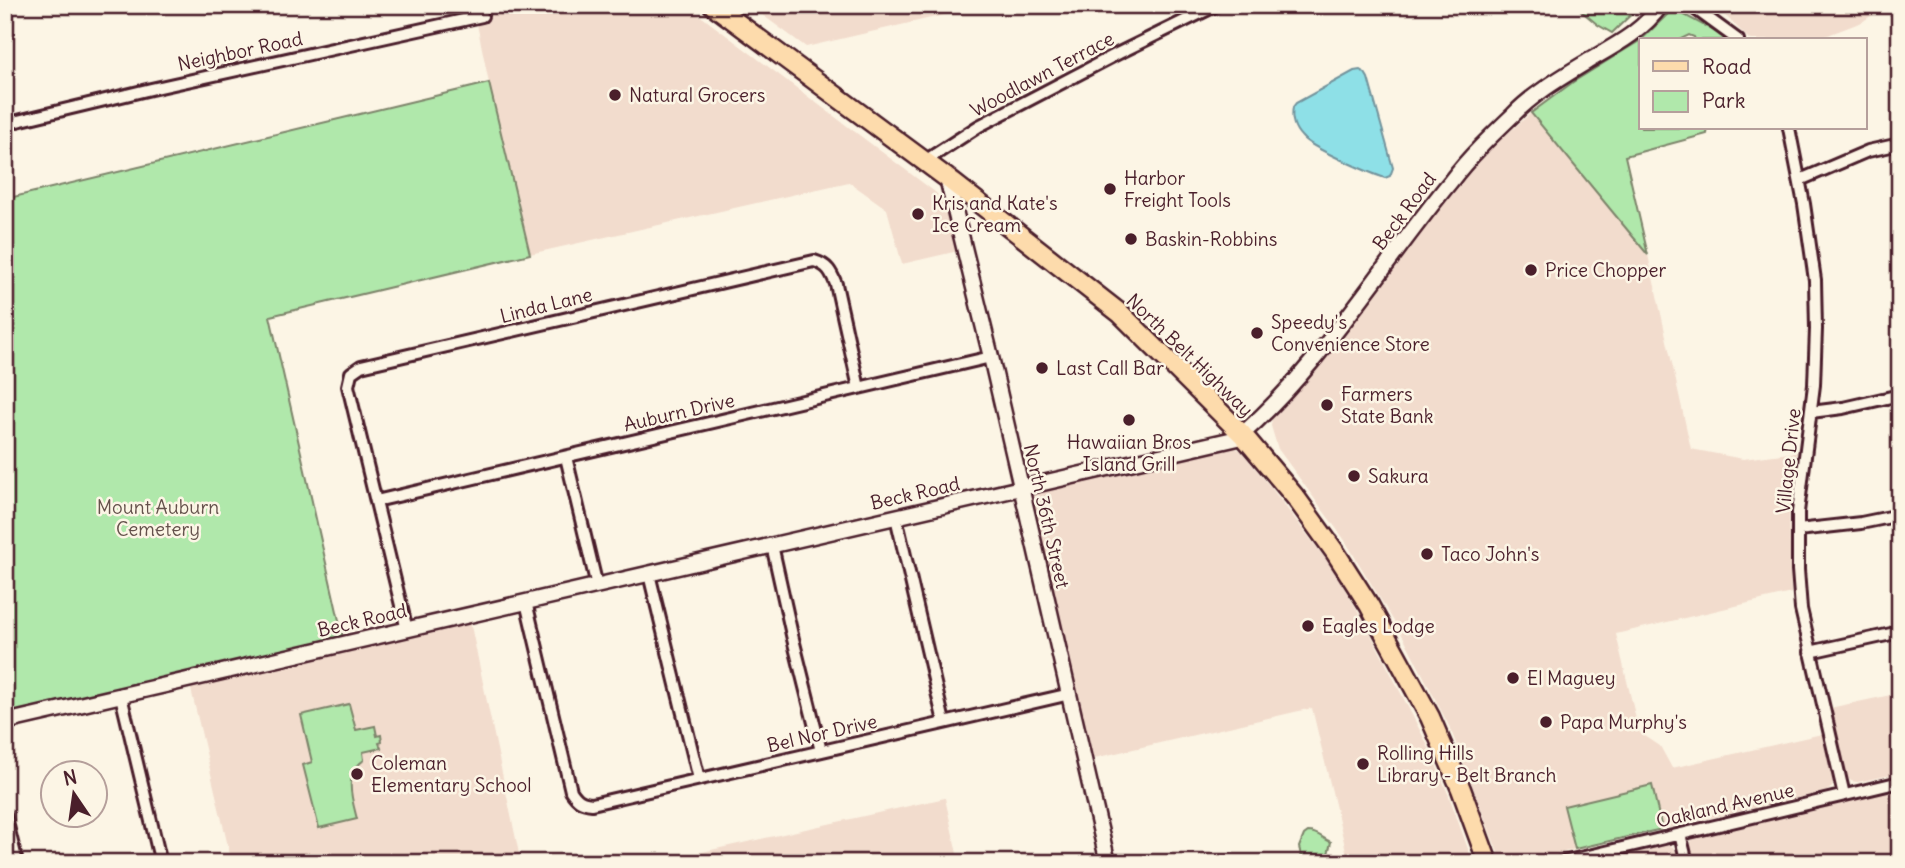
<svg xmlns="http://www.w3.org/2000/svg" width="1905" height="868" font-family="Delius,sans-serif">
  <rect width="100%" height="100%" fill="#fcf5e5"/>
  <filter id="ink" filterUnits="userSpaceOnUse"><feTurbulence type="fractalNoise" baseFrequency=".0143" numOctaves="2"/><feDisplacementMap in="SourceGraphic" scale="14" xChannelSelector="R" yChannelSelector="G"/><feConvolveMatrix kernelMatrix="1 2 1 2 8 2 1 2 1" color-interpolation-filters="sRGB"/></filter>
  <g filter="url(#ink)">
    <!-- built -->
    <path fill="#f2dccd" d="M486,5H686L935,192L941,198L958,251L902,264L887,209L849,182L530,254L489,83L477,24Z
      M749,5H987L806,47Z
      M1710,5H1887L1862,22L1815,40H1750L1728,18Z
      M1531,113L1648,255L1691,449L1743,459L1797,452L1789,502L1791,593L1616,634L1639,732L1660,746L1672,768L1822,734L1833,782L1832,787L1827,791L1662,829L1652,786L1564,806L1575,849L1523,863H1502L1450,728L1404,638L1344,539L1278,449L1271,426L1272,418L1346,330L1452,189L1482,156Z
      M1233,447L1240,450L1269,485L1331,566L1365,623L1430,750L1449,796L1473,863H1349L1312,708L1090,759L1028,495L1032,492Z
      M470,621L521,863H232L190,685Z
      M1900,693V773L1858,782L1851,781L1847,777L1830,708Z
      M1900,789V863H1694L1690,847L1691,841L1696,837Z
      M945,798L959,863H653Z
      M1667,845L1673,847L1678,854L1680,863H1590Z"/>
    <!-- green -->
    <path fill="#b0e8ab" stroke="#7d846b" stroke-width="2" d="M1574,5H1641L1612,33L1598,25Z
      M1671,11L1679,12L1722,35L1727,40H1695L1694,37L1689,35L1679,40H1641Z
      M1641,40V128H1708L1707,134L1625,156L1648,255L1531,113L1573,82Z
      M489,83L530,254L270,316L343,638L5,714V199Z
      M349,704L356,730L375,726L377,736L381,735L382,742L379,743L381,748L363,752L364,760C343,774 352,799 357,819L319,828L303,765L312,762L301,715Z
      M1652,785L1662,829L1575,849L1564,806Z
      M1308,832C1318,832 1323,839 1331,842L1327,858L1316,854L1308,858L1301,855L1299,847L1304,835Z"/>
    <!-- water -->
    <path fill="#8ee0e7" stroke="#73939c" stroke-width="2" d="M1360,70L1365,73L1368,78L1393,168L1390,176L1385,178C1370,173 1311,148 1302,137C1294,129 1291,118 1293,107L1296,103L1354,71Z"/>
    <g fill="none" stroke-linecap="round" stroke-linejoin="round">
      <!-- minor casing -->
      <g stroke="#4a1f2b" stroke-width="16">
        <path id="minor" d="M1690,5L1738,40
          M5,124L151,89L482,16L480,5
          M1789,128L1804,204L1815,280L1816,329L1814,385L1798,512V570L1801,609L1844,795
          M925,161L979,126L1119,53L1217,5
          M1800,180L1868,151L1900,144
          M1811,412L1843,408L1900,395
          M566,457L597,586
          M376,501L991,357
          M896,517L944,722
          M1798,530L1861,523L1900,515
          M772,545L792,635L821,751
          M649,574L699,779
          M526,602L571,791C577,800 581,803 592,804L1070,694
          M407,630L348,386L351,373L361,366L814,261C828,265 831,272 836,284L859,388
          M1810,652L1900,632
          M121,696L161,863
          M5,814L17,863
          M1680,834L1687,863
          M1559,863L1900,782"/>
      </g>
      <!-- tertiary casing -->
      <g stroke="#4a1f2b" stroke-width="19">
        <path id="tertiary" d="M947,178L991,357L1108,863
          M5,722L1238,438C1323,364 1380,267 1451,181C1469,157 1491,136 1513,115C1534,93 1564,76 1590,60C1616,45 1643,31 1661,5"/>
      </g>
      <!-- primary casing -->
      <g stroke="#4a1f2b" stroke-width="23">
        <path id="primary" d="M713,5L947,178L1121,314L1242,434L1296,498L1335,552L1369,605L1430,717L1461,789L1488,863"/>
      </g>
      <!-- minor -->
      <use href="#minor" stroke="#fcf5e5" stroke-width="10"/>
      <!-- tertiary -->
      <use href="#tertiary" stroke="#fcf5e5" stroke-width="14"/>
      <!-- primary -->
      <use href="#primary" stroke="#fddbac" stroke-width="18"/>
    </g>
  </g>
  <!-- markers -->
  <g fill="#4a1f2b" stroke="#fcf5e5" stroke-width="2.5">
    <circle cx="615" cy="95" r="7"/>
    <circle cx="1110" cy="189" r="7"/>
    <circle cx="918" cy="214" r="7"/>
    <circle cx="1131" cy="239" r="7"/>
    <circle cx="1531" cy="270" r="7"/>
    <circle cx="1257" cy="333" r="7"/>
    <circle cx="1042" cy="368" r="7"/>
    <circle cx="1327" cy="405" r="7"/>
    <circle cx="1129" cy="420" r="7"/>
    <circle cx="1354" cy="476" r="7"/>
    <circle cx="1427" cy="554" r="7"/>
    <circle cx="1308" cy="626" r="7"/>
    <circle cx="1513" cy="678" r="7"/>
    <circle cx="1546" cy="722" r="7"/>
    <circle cx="1363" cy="764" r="7"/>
    <circle cx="357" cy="774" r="7"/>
  </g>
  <g text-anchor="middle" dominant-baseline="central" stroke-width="5" stroke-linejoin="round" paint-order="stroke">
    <!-- street labels -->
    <g font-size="19" fill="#4a1f2b" stroke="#fcf5e5">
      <text transform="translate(240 51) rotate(-12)">Neighbor Road</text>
      <text transform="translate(1042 74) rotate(-28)">Woodlawn Terrace</text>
      <text transform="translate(1404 211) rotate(-53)">Beck Road</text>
      <text transform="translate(546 305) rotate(-14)">Linda Lane</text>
      <text transform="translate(1190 355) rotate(44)">North Belt Highway</text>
      <text transform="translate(679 412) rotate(-13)">Auburn Drive</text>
      <text transform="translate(1788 461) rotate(-84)">Village Drive</text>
      <text transform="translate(915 493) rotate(-13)">Beck Road</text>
      <text transform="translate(1047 516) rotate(77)">North 36th Street</text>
      <text transform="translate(362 620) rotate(-13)">Beck Road</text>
      <text transform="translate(822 733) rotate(-13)">Bel Nor Drive</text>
      <text transform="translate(1725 805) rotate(-13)">Oakland Avenue</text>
    </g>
    <!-- poi labels -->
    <g font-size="19" fill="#4a1f2b" stroke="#fcf5e5" text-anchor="start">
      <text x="629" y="95">Natural Grocers</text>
      <text x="1124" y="178">Harbor<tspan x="1124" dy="22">Freight Tools</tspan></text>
      <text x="932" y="203">Kris and Kate's<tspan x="932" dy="22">Ice Cream</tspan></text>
      <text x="1145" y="239">Baskin-Robbins</text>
      <text x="1545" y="270">Price Chopper</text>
      <text x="1271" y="322">Speedy's<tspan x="1271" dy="22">Convenience Store</tspan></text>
      <text x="1056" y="368">Last Call Bar</text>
      <text x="1341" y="394">Farmers<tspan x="1341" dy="22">State Bank</tspan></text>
      <text x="1129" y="442" text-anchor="middle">Hawaiian Bros<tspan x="1129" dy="22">Island Grill</tspan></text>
      <text x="1368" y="476">Sakura</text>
      <text x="1441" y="554">Taco John's</text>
      <text x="1322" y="626">Eagles Lodge</text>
      <text x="1527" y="678">El Maguey</text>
      <text x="1560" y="722">Papa Murphy's</text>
      <text x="1377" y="753">Rolling Hills<tspan x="1377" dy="22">Library - Belt Branch</tspan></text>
      <text x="371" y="763">Coleman<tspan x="371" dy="22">Elementary School</tspan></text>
    </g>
    <!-- park labels -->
    <g font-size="19" fill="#64514b" stroke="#fcf5e5">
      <text x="158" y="507">Mount Auburn<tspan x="158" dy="22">Cemetery</tspan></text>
    </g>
  </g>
  <!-- margin -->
  <rect width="1905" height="868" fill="none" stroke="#fcf5e5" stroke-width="28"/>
  <rect x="14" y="14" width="1877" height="840" fill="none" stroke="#4a1f2b" stroke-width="2.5" filter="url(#ink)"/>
  <!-- legend -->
  <rect x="1639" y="38" width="228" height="91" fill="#fcf5e5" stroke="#b59f9b" stroke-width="2"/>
  <rect x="1653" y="61" width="35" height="10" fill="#fddbac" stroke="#b59f9b" stroke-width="2"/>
  <text x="1702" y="74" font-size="21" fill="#4a1f2b">Road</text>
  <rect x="1653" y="91" width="35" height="21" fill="#b0e8ab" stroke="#b59f9b" stroke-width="2"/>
  <text x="1702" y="108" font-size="21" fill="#4a1f2b">Park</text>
  <!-- north arrow -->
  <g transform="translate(74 794) rotate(347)"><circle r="33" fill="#fcf5e5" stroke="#b59f9b" stroke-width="2"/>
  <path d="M0-5L12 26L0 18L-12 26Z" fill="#4a1f2b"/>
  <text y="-10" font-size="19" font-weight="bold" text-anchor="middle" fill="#4a1f2b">N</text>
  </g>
</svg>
